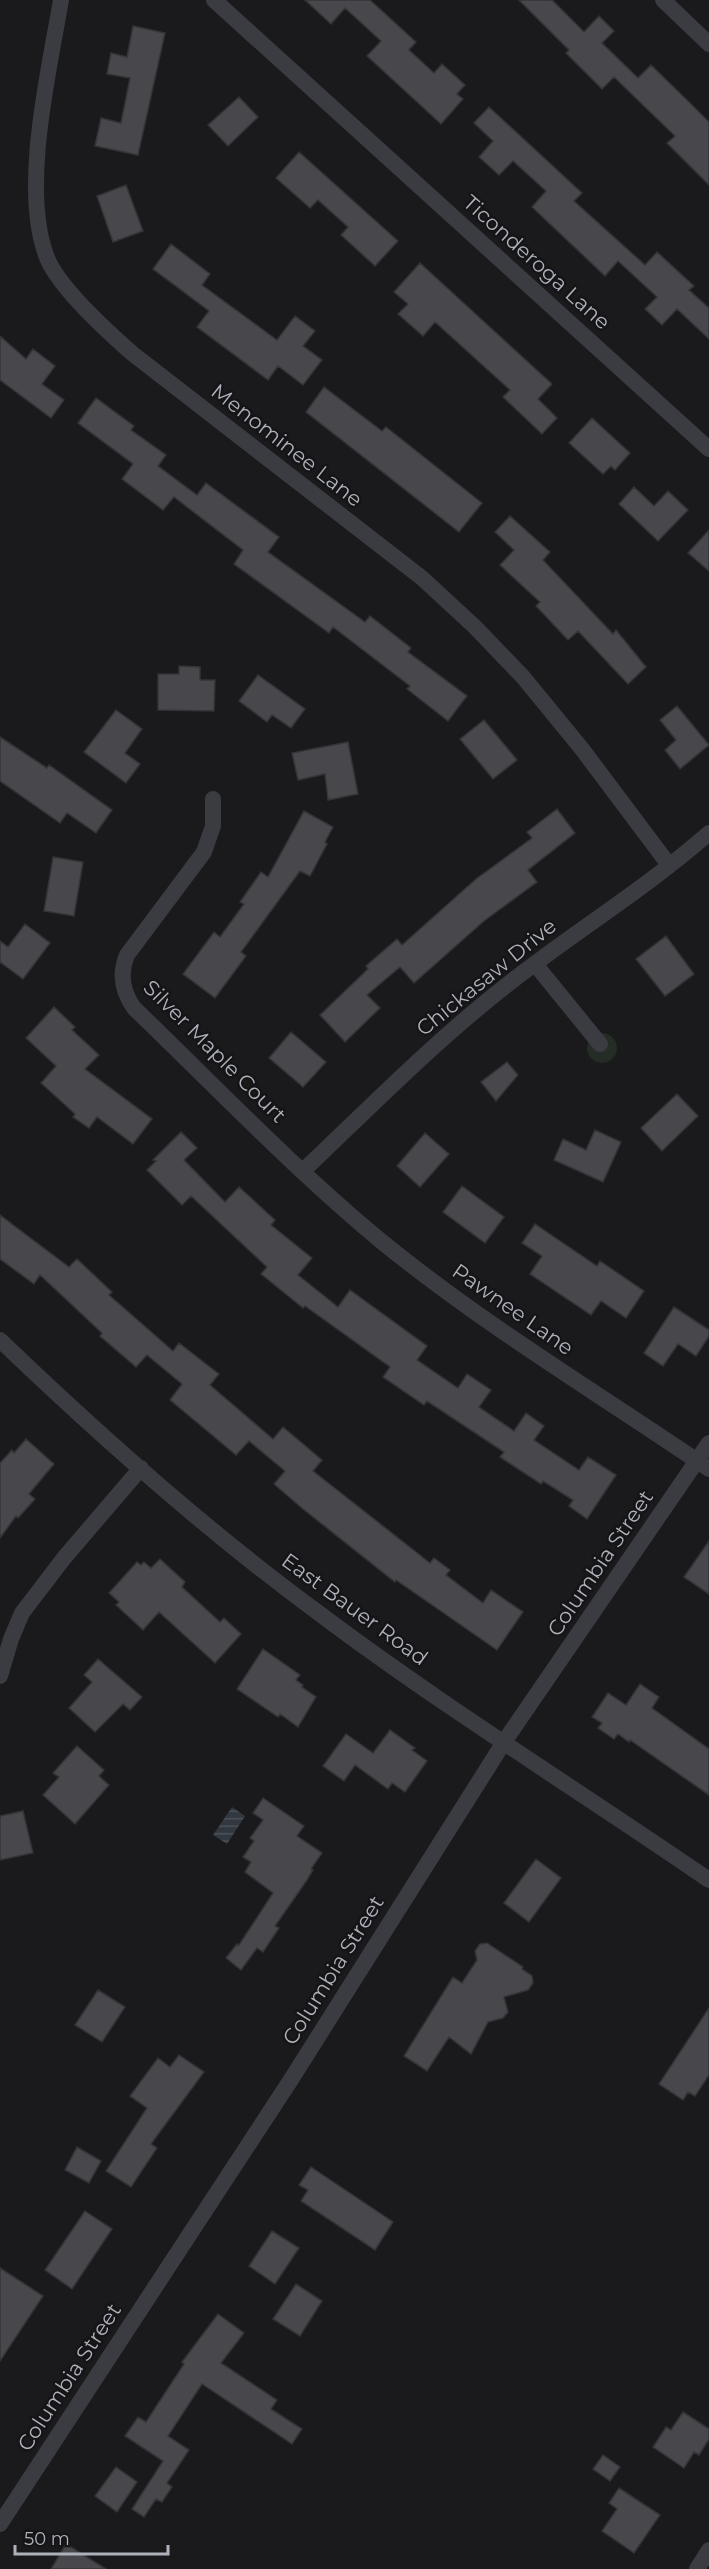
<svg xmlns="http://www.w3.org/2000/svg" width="709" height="2569" font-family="Montserrat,sans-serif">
  <defs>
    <pattern id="water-rules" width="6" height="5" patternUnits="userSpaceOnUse" patternTransform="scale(1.5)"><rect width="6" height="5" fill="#31383f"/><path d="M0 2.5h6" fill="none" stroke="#4c5259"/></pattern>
  </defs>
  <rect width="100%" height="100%" fill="#1a1a1c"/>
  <!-- grass -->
  <path fill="#242c25" d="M587 1048a15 15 0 1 1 30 0a15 15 0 1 1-30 0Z"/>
  <!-- water -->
  <path fill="url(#water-rules)" d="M232,1807L245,1816L227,1844L213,1835Z"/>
  <!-- building -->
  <path fill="#47474c" stroke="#343438" stroke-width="1.5" d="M305,0H370L416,42L409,50L434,73L442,64L465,85L457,94L463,99L441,124L367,56L381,41L345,8L331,24Z
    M519,0H552L584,32L599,16L614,31L602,43L638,78L651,65L688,101L709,122V185L667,143L675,136L614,77L602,89L566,53L569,50Z
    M133,26L165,33L138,155L95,146L101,118L121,123L130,78L107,74L111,53L127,57Z
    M239,97L258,117L228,146L208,125Z
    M489,107L582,193L574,201L645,265L657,252L694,286L689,290L709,308V339L677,309L662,325L645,309L657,297L618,261L605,276L532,207L546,191L513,161L499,175L479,157L493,141L474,123Z
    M299,152L398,241L375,266L341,235L348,227L318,200L310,208L276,178Z
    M126,185L143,231L113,242L97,196Z
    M171,244L210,274L202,285L277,340L295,316L315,331L303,346L322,360L303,385L278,366L268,380L197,327L209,311L153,269Z
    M420,263L552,384L538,399L557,418L542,434L503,397L510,390L435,322L423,336L398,314L408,304L394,292Z
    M0,336L26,359L33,349L55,366L42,384L64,400L51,418L0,380Z
    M324,387L382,431L386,427L482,503L459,532L306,412Z
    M96,398L134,426L131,430L166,455L158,466L197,495L206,483L279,537L268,552L365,622L370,616L411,648L408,652L467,696L448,721L407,689L410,686L333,627L329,633L234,564L243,550L174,497L163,510L122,479L133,464L78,423Z
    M592,418L630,453L615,470L611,466L603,474L569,443Z
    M634,487L654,506L668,491L688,510L658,541L619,504Z
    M510,516L550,552L543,560L613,634L616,630L646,667L628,684L578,631L568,640L536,606L540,602L500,565L514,550L495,532Z
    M709,530V571L688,553Z
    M179,666L200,667V680H215L214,711L158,710V674H179Z
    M258,675L305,709L291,728L272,715L267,722L239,701Z
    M677,706L709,745L680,769L665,750L676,740L660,720Z
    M116,710L142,729L125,753L140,764L126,783L84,752Z
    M484,720L517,760L493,779L460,739Z
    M0,737L47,768L49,765L112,810L96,833L67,813L60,823L0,781Z
    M348,742L358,794L328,800L325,774L298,780L292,753Z
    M557,809L575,833L528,870L537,882L484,921L414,983L400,967L367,995L380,1008L345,1042L320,1015L368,969L366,966L397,939L402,945L476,879L532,838L527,832Z
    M304,811L333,827L325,842L327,844L310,876L300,871L241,952L246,956L215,998L183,974L214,932L220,937L244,904L240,902L261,872L268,877Z
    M53,857L83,862L74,916L44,911Z
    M25,924L50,943L23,979L0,962V941L8,947Z
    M666,936L694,974L665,996L636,959Z
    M54,1007L75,1027L72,1030L99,1055L85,1069L152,1119L133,1144L97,1117L89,1128L73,1117L75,1114L41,1083L56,1066L26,1038Z
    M291,1032L326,1062L303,1087L269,1058Z
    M507,1062L518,1075L496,1101L481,1082Z
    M677,1094L698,1116L662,1151L641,1128Z
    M595,1130L621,1142L603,1182L554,1160L563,1139L586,1150Z
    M181,1132L197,1148L184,1160L225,1202L239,1187L275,1220L271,1225L312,1258L298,1275L338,1307L350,1290L427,1346L417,1360L458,1388L467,1374L491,1390L479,1407L514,1431L526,1413L544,1426L534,1440L579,1470L588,1457L616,1475L587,1519L569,1506L573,1500L543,1481L541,1484L500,1457L504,1452L427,1401L424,1405L383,1377L390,1367L305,1306L303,1308L261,1274L267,1267L191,1196L182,1205L147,1170L156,1161L153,1160Z
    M425,1133L449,1154L420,1187L397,1166Z
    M462,1186L504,1217L485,1243L443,1212Z
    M0,1215L69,1267L77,1259L112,1292L109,1295L173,1351L179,1343L219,1374L210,1385L273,1439L283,1427L322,1460L313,1471L430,1563L434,1558L450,1570L446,1575L483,1603L491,1590L523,1612L497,1650L396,1580L395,1582L303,1509L274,1484L285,1471L249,1441L236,1455L170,1400L182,1384L147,1355L136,1367L100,1336L102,1333L40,1275L34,1284L0,1259Z
    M535,1224L597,1266L600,1261L644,1291L626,1318L601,1301L591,1315L530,1274L542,1256L522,1243Z
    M674,1307L709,1330V1336L696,1356L678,1344L663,1366L644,1353Z
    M26,1439L54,1464L29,1494L35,1499L18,1518L16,1516L0,1538V1463L12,1450L14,1453Z
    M709,1541V1594L684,1577Z
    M160,1559L185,1582L182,1587L220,1622L224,1618L241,1634L215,1663L159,1612L143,1630L116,1605L119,1602L109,1593L137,1562L141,1565L144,1562L151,1568Z
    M263,1649L300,1675L296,1680L303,1685L302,1687L316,1697L298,1727L280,1714L278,1717L237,1689Z
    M98,1659L142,1697L130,1710L123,1704L95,1732L69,1708L92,1682L84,1675Z
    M640,1684L659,1697L652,1708L709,1749V1795L630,1740L629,1742L618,1734L614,1739L598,1728L602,1723L592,1717L608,1693L626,1705Z
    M390,1730L415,1748L412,1750L427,1761L405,1792L392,1783L388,1789L355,1765L344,1781L323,1766L346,1734L373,1753Z
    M77,1746L104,1770L99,1776L109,1785L75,1824L43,1795L59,1777L53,1773Z
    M263,1798L304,1826L297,1836L322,1853L311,1869L313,1870L307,1880L275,1926L279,1928L263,1952L257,1948L241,1970L226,1958L237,1944L239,1945L273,1893L245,1872L251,1862L243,1857L254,1841L250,1838L263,1820L253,1813Z
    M23,1811L33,1853L0,1860V1816Z
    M536,1859L561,1878L529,1922L504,1903Z
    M487,1943L523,1967L522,1969L532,1976L533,1983L528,1990L504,1997L508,2012L503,2018L488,2022L471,2054L449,2037L427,2071L404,2056L453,1977L462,1983L477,1960L475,1951L480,1944Z
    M98,1990L125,2007L102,2042L75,2025Z
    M709,2008V2075L695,2096L688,2092L683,2100L659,2084Z
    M179,2055L204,2072L151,2144L157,2148L131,2187L106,2171L147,2108L130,2096L158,2058L170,2067Z
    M77,2147L101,2161L89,2183L65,2170Z
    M311,2167L393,2222L375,2250L301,2201L308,2190L299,2185Z
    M85,2211L112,2229L72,2289L45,2270Z
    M272,2231L299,2248L275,2284L249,2266Z
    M0,2268L43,2296L0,2361Z
    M296,2284L322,2301L300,2336L273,2319Z
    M218,2314L244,2333L221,2363L277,2400L271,2409L302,2429L292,2444L202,2384L168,2436L189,2450L167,2483L172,2487L162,2502L156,2499L144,2517L132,2509L163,2461L125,2436L138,2417L146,2422L184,2364L182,2362Z
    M683,2412L709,2429V2439L699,2455L694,2452L684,2468L653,2447L666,2427L671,2430Z
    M603,2455L620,2467L610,2481L593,2469Z
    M116,2467L137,2482L117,2512L95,2496Z
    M619,2488L660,2515L634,2553L602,2531L617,2509L609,2503Z
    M66,2544L106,2569H51Z"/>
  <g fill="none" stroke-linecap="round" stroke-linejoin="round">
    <!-- minor -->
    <path stroke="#3b3c41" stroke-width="16" d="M61,0C49,71 21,187 46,255C56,285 109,333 133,354L422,578L475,627L523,677L582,749L669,865
      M214,0L709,449
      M663,0L709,44
      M213,799V826L204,852L127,955C119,974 122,991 134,1008C215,1086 294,1169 381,1241C484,1325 599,1394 709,1469
      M535,964L600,1044
      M303,1171C367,1110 429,1047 498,992C566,937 643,891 709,833
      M0,1340C101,1437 207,1531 320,1614C445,1708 580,1791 709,1880
      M0,1676L11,1639L22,1613L64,1558L141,1468
      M0,2524L292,2078L504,1742L709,1443
      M697,2569L709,2550"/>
  </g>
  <g text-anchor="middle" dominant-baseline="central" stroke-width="5" stroke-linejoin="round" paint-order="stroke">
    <!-- street labels -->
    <g font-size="21" fill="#aeb1ba" stroke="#151517">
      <text transform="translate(537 262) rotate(42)">Ticonderoga Lane</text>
      <text transform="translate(287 445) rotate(38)">Menominee Lane</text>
      <text transform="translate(486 977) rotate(-39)">Chickasaw Drive</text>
      <text transform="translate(215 1051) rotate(45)">Silver Maple Court</text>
      <text transform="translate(513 1309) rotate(35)">Pawnee Lane</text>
      <text transform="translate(600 1563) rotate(-56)">Columbia Street</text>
      <text transform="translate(355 1609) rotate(36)">East Bauer Road</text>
      <text transform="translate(333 1970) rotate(-58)">Columbia Street</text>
      <text transform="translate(69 2377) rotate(-57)">Columbia Street</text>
    </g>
  </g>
  <!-- scale -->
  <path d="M15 2545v9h153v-9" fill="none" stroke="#aeb1ba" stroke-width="3"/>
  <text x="24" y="2545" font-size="18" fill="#aeb1ba" stroke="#151517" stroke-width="4.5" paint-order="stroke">50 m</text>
</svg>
